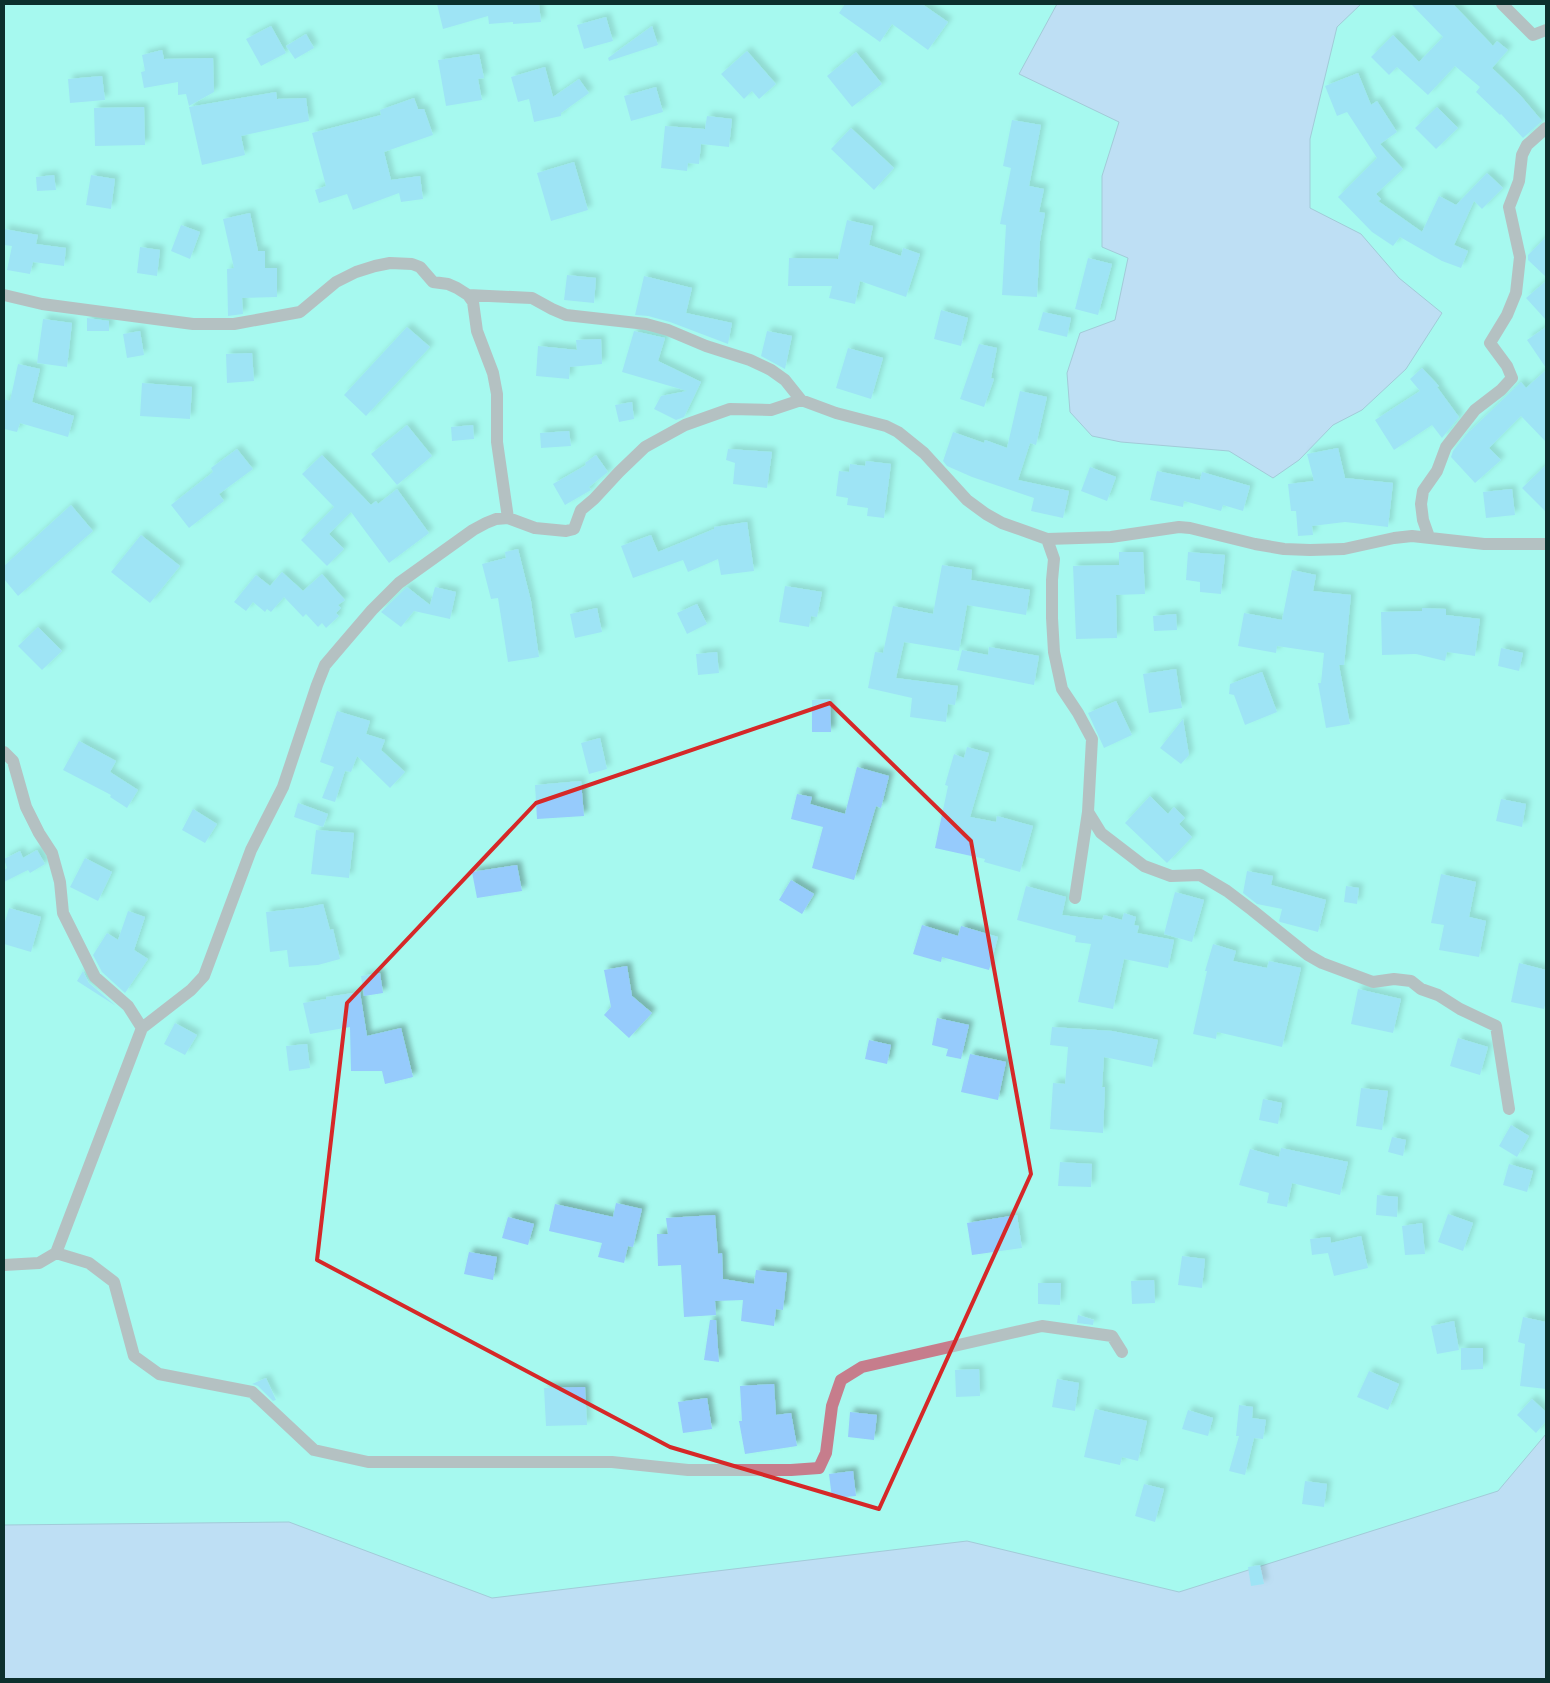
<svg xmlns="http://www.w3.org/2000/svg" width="1550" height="1683" font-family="'PT Sans Narrow',sans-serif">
  <defs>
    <filter id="shadow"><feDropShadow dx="4.5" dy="-4.5" stdDeviation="2.5" flood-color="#0004"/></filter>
  </defs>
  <rect width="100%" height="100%" fill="#a6f9ef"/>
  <!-- water -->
  <path fill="#dbbefa" stroke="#9d93bc" d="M1057,4H1361L1337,27L1310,139V208L1361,234L1399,278L1442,313L1406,369L1362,410L1333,425L1299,460L1273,478L1229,451L1121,442L1092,436L1070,412L1067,373L1080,333L1115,320L1128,258L1102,247V176L1119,122L1019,74Z
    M1546,1434V1679H4V1525L289,1522L492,1598L967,1541L1179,1592L1498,1491Z"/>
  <!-- building -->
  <path fill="#96cbfc" filter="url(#shadow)" d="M437,4H539L541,22L513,24V22L489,24L488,16L443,29Z
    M845,4H922L948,22L928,50L892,24L880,42L839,13Z
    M1411,4H1453L1493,46L1497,41L1508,50L1492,68L1520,95L1542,121L1523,138L1501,114L1500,115L1476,92L1480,87L1455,66L1428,95L1397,67L1389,75L1371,57L1393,35L1419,62L1443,37Z
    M606,17L613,41L584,49L577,25Z
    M271,26L286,53L261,66L246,39Z
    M652,26L658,45L609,61L608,58Z
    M306,34L314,48L295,59L286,46Z
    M162,50L164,59L213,58L214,92L189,106L186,94L178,95V82L144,88L141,72L145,71L142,55Z
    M747,51L776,84L759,99L752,91L744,99L721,74Z
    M856,52L882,84L852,107L827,76Z
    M479,54L484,78L478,79L482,100L446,106L438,60Z
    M545,67L553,97L579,79L589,93L561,113V116L534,122L529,99L518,102L511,77Z
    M1358,73L1371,105L1377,101L1397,132L1380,144L1403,169L1376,194L1381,199L1378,201L1422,232L1439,196L1456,205L1487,173L1503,188L1482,209L1474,201L1454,245L1468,251L1461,268L1442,261L1400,237L1393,246L1372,232L1338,197L1377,158L1347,112L1337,116L1325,86Z
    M102,76L105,100L70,103L68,79Z
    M656,87L663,112L631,121L624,96Z
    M276,92L277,99L306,98L309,121L241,136L245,155L202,165L189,107Z
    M414,98L418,109H424L433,135L384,152L391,180L420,176L423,199L401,202L399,193L353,210L347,194L319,203L315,190L326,186L312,133L381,115L380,110Z
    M144,107L145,145L95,146L94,108Z
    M1437,107L1458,128L1436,149L1415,128Z
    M707,116L732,119L729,147L701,144L699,164L688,163L687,171L661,168L665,126L705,129Z
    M1012,120L1041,125L1029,186L1044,189L1039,212L1045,213L1040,241L1037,297L1002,295L1006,225L1000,224L1011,168L1003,166Z
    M851,128L894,168L874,190L831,149Z
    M574,162L588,210L551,221L537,173Z
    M54,175L56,190L37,191L36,177Z
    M91,175L115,179L111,209L86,205Z
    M250,213L258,251H265V268H277V297L242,298L243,314L228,316L227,269L234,268L223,219Z
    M847,220L873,226L869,245L901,256L903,248L920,254L906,297L860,281L855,304L829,298L832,286H788L789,258L838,259Z
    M181,225L200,232L190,259L171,251Z
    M4,229L38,235L36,244L66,248L64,266L33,262L30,274L7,270L12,246L4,245Z
    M1546,237V277L1528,260V255Z
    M140,247L160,250L157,276L137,273Z
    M1088,258L1112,264L1098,315L1075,309Z
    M567,275L596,278L594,303L564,300Z
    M644,276L692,288L686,313L732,323L728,344L670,322L648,316L635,315Z
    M1546,281V320L1526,298Z
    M941,310L968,318L961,346L934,339Z
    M1043,312L1071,318L1067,337L1038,330Z
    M87,318L109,321V331H87Z
    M43,319L72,323L67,367L37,363Z
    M407,327L430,347L366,416L344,395Z
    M1546,327V368L1527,340Z
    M140,331L144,355L127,358L123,334Z
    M634,331L665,338L658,361L701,382L684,417L676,420L654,409L661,396L687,391L622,372Z
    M767,331L792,336L785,369L761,356Z
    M601,339L602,364L570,367L569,379L536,376L538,346L577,350L576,340Z
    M979,344L997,348L991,378L994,379L984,407L960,399Z
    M848,348L883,358L871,399L836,388Z
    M252,353L254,381L227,383L226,354Z
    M18,364L40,369L32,402L74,416L68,437L20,423L17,432L4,429V399L10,401Z
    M1422,368L1439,386L1437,387L1459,417L1442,438L1432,425L1394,450L1375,420L1420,391L1410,379Z
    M1546,370V442L1521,416L1489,448L1501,460L1475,483L1451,457L1453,451L1470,430V431L1521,382L1526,388Z
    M142,383L192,387L190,419L140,416Z
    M1020,391L1047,397L1036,445L1030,443L1018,480L1069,491L1063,518L1031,511L1034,498L972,477L947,466L943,461L953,432L984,443L985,440L1007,448Z
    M632,402L634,419L619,422L615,405Z
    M407,425L432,456L397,485L371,454Z
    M473,425L474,439L452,441L451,427Z
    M569,431L571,446L541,448L540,433Z
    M1338,448L1345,478L1393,483L1388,527L1345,522L1312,526L1313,535L1298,536L1296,511H1291L1288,484L1314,481L1307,454Z
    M237,449L253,469L219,494L224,501L189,528L171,505L213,472L211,468Z
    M728,449L772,452L767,488L733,484L735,463L726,460Z
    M322,455L371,505L376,501L378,504L397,489L429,533L389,563L351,512L329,534L344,549L327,566L301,540L334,507L302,474Z
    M596,455L608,472L589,487L591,490L565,505L553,484L586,465L585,463Z
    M866,461L891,464L884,518L867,516L868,508L847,505L848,498L836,496L839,471L849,472L850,464L865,466Z
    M1546,465V512L1522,488Z
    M1090,467L1116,477L1107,501L1081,491Z
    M1157,471L1200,480L1202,472L1250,486L1243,511L1223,505L1221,511L1184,501L1183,507L1150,500Z
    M1512,489L1515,515L1486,518L1483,492Z
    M71,505L93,531L18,596L4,579V566Z
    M747,522L754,571L721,575L718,559L688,572L683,560L633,578L621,546L651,535L658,552L714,529V527Z
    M141,535L180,566L150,603L111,572Z
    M518,549L531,601L539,657L508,662L498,598L491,599L482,564L506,558L505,552Z
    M1119,552H1143L1145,594L1116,595L1117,638L1076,639L1073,566L1119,565Z
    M1188,552L1225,555L1221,594L1200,592V582L1186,580Z
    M942,565L972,570L971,580L1030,590L1026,615L967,605L959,651L904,642L896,678L958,686L955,705L948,704L946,722L910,717L912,698L868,688L875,652L883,653L893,606L933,614Z
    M1292,570L1316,575L1313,591L1351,595L1344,665H1339L1350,724L1326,728L1318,683H1321L1324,653L1277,646L1276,653L1238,646L1244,613L1282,620Z
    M282,572L303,591L322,574L345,600L338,605L341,608L336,613L339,616L326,628L322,623L318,627L306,614L303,617L284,597L271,612L267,609L265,612L253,602L246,611L234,602L256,575L270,586Z
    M785,586L822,592L817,617L811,616L809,627L779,622Z
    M407,587L430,605L435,587L456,592L450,619L414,611L401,627L381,612Z
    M697,604L707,624L687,634L677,613Z
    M597,608L602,632L575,638L570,614Z
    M1422,608L1446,609V615L1480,619L1475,656L1447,652L1445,661L1416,654L1382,655L1381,612L1422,611Z
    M1176,614L1177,630L1154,631L1153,616Z
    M38,627L62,651L42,670L18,646Z
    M989,647L1039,656L1034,685L957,670L962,650L988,655Z
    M1501,648L1523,653L1519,671L1498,666Z
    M717,652L719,673L698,675L696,654Z
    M1176,669L1182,708L1149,713L1143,674Z
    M1262,672L1277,712L1245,725L1234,695L1229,694L1230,684Z
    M830,699L831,732H812V700Z
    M1116,701L1132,735L1104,748L1088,713Z
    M337,711L370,721L366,734L385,740L381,750L405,772L390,788L357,756L351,772L345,771L335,802L322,798L334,767L320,762Z
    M1183,719L1189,755L1181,764L1160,748Z
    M600,738L607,769L589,774L581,743Z
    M79,741L116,761L110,772L138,790L127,808L110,797L111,795L63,770Z
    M967,747L989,753L970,817L996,822L997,816L1033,826L1020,872L984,862L985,859L935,848L948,786L945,785L954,754L964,758Z
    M857,767L889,776L881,808L876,806L854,880L812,868L823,827L791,819L797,794L812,797L810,804L845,814Z
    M581,781L584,816L537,819L535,785Z
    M1150,796L1168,814L1174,807L1185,818L1179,824L1192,837L1167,863L1125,823Z
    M1501,799L1526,804L1522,827L1496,821Z
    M298,803L328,814L323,827L294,817Z
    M193,809L217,824L205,843L182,830Z
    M316,830L354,833L349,878L311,874Z
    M37,850L45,864L30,873L28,870L4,882V870L7,868L4,859L20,851L23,858Z
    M85,858L112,872L98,901L70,887Z
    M517,865L522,891L477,898L472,872Z
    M1247,871L1273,876L1271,885L1326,900L1318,932L1280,922L1279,921L1282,909L1257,904L1243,893Z
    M1441,874L1476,882L1469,917L1486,921L1479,957L1439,950L1444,925L1431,923Z
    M791,880L814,894L802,914L779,900Z
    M1026,886L1066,897L1062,915L1102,920L1104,915L1122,920L1124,913L1136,917L1134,925L1139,926L1137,933L1174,940L1168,968L1124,959L1113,1009L1078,1002L1091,944L1075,942L1076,936L1017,920Z
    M1346,886L1359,888L1357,904L1344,902Z
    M1175,892L1204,900L1192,942L1164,934Z
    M323,904L330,930L333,929L340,959L318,965L289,967L287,950L270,952L266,912L304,908Z
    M9,908L41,917L31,952L4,944V925Z
    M128,911L145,917L134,950L148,959L125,993L102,972L93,955L107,933L118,940Z
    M922,925L958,936L961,926L998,937L989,970L942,957L941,962L913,954Z
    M1213,944L1236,951L1233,961L1267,968L1269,961L1301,968L1282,1047L1217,1032L1216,1039L1193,1034L1207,971H1205Z
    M1519,963L1546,970V1001L1544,1009L1511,1002Z
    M627,966L632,996L652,1013L629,1038L604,1015L611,1007L604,970Z
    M83,971L89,983L116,1006L77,981Z
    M380,973L383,993L364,996L361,976Z
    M1358,989L1401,999L1393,1033L1351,1024Z
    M360,992L367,1036L401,1028L413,1077L385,1084L382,1071H351L350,1027L310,1034L303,1003L326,999V997Z
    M937,1018L969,1025L961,1059L946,1056L948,1049L932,1045Z
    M175,1023L197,1035L185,1055L164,1044Z
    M1052,1027L1112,1031L1158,1040L1152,1067L1104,1057L1102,1087H1105L1103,1133L1050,1129L1053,1083L1065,1084L1068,1047L1050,1045Z
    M1458,1038L1488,1047L1480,1075L1450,1066Z
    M869,1040L891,1045L887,1064L865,1059Z
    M307,1044L310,1068L289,1071L286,1046Z
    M970,1054L1006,1062L998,1100L961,1092Z
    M1361,1088L1388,1091L1382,1130L1356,1126Z
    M1263,1099L1282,1103L1278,1124L1259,1120Z
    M1511,1125L1529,1136L1517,1157L1499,1146Z
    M1392,1137L1406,1140L1403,1156L1388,1152Z
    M1281,1148L1348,1162L1340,1195L1292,1183L1287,1207L1267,1203L1269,1193L1239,1185L1250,1149L1279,1157Z
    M1060,1162L1092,1164L1091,1187L1058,1186Z
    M1509,1164L1533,1171L1527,1192L1503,1185Z
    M1377,1195L1398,1197L1397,1217L1376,1215Z
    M616,1203L642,1209L633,1247L628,1246L624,1263L598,1257L602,1243L549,1231L555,1204L613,1217Z
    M1448,1214L1473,1223L1463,1251L1438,1242Z
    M715,1215L718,1254L722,1253L723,1279L754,1284L756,1270L787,1273L783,1310L776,1309L774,1326L741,1321L743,1300L715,1301L716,1315L684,1317L681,1265L658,1266L657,1234H668L666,1218Z
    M1017,1215L1022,1248L972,1255L967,1223Z
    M508,1217L534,1224L528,1245L502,1238Z
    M1422,1223L1425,1254L1405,1255L1402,1226Z
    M1361,1236L1368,1268L1334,1276L1328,1253L1312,1255L1310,1239L1330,1237L1331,1243Z
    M469,1252L497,1257L493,1280L464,1274Z
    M1182,1256L1205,1259L1202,1288L1178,1285Z
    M1154,1280L1155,1303L1132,1304L1131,1281Z
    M1038,1283H1061L1060,1305L1038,1304Z
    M1078,1315L1094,1320L1093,1325L1077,1323Z
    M1523,1317L1546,1322V1389L1520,1386L1525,1344L1518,1342Z
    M710,1320H716L719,1362L704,1360Z
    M1454,1321L1459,1350L1437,1354L1431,1326Z
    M1461,1348H1483V1369L1461,1370Z
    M979,1369L980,1396L956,1397L955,1370Z
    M1369,1371L1399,1384L1388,1410L1357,1397Z
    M266,1378L276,1400L273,1401L258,1386L252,1384Z
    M1057,1379L1079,1383L1075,1411L1052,1407Z
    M774,1384L776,1415L791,1413L797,1446L745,1454L739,1421H742L740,1386Z
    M585,1387L587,1425L546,1426L544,1388Z
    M707,1398L712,1429L683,1433L678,1402Z
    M1532,1399L1546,1412V1421L1536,1433L1517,1415Z
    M1239,1405L1253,1407L1252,1418L1266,1420L1263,1439L1254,1438L1245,1475L1229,1471L1239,1436H1236Z
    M1095,1409L1147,1421L1138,1461L1122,1457L1120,1465L1084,1457Z
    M1188,1410L1213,1418L1208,1436L1182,1429Z
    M850,1412L877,1415L874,1440L848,1437Z
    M853,1471L856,1496L832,1498L829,1474Z
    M1305,1481L1327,1484L1324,1507L1302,1504Z
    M1144,1484L1164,1489L1155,1522L1135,1516Z
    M1260,1565L1264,1584L1251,1586L1248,1567Z"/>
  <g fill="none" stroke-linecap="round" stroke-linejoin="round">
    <!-- street -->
    <path stroke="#c67d8c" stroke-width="12" d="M1502,4L1533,35L1546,30
      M4,295L42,304L193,324H234L300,312L336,282L356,272L375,266L390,263L412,264L420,267L433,282L448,284L457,288L468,295L473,302L477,331L493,373L497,394V442L508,518
      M468,295L532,298L552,309L566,315L646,324L668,330L706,346L750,360L771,370L785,380L801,400
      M1429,537L1423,520L1421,504L1423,491L1437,471L1446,447L1475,410L1501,390L1512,378L1507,366L1490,343L1507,315L1516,293L1520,257L1509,207L1519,181L1522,155L1527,145L1546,128
      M1047,539L1054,559L1052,580V618L1054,652L1062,689L1078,713L1092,739L1088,812L1093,820L1101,833L1144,866L1171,876L1200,875L1227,891L1252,910L1308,955L1322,963L1373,982L1394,979L1411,981L1421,989L1438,995L1460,1009L1496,1026L1509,1109
      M4,752L13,761L26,807L39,833L52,853L60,882L63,913L95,977L128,1006L142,1028
      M1075,898L1088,812
      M56,1253L89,1263L114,1282L134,1356L159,1374L252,1392L314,1450L368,1462H612L688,1470H791L819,1468L826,1453L832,1406L841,1380L862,1367L1042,1326L1112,1336L1122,1352
      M4,1265L39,1263L56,1253L142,1028L191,990L204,976L251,850L283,787L317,685L325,665L342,645L372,610L399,583L473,530L486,523L496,519L508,518L535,528L566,531L574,529L581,510L594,499L619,472L645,447L685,425L730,409L771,410L801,400L836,413L886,426L898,432L924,453L967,500L986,514L1002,523L1047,539L1111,537L1179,527L1190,528L1255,544L1284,549L1310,550L1344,549L1394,538L1412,536L1484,544H1546"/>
  </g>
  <!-- marked area -->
  <path d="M0 0H1550V1683H0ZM830,703L971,841L1031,1174L879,1509L670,1447L317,1260L347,1003L536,803Z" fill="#a6f9ef" fill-opacity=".55" fill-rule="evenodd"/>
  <path fill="none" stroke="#d62828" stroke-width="4" stroke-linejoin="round" d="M830,703L971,841L1031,1174L879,1509L670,1447L317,1260L347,1003L536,803Z"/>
  <!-- border -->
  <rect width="1550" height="1683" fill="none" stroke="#0c302d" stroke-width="10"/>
</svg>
